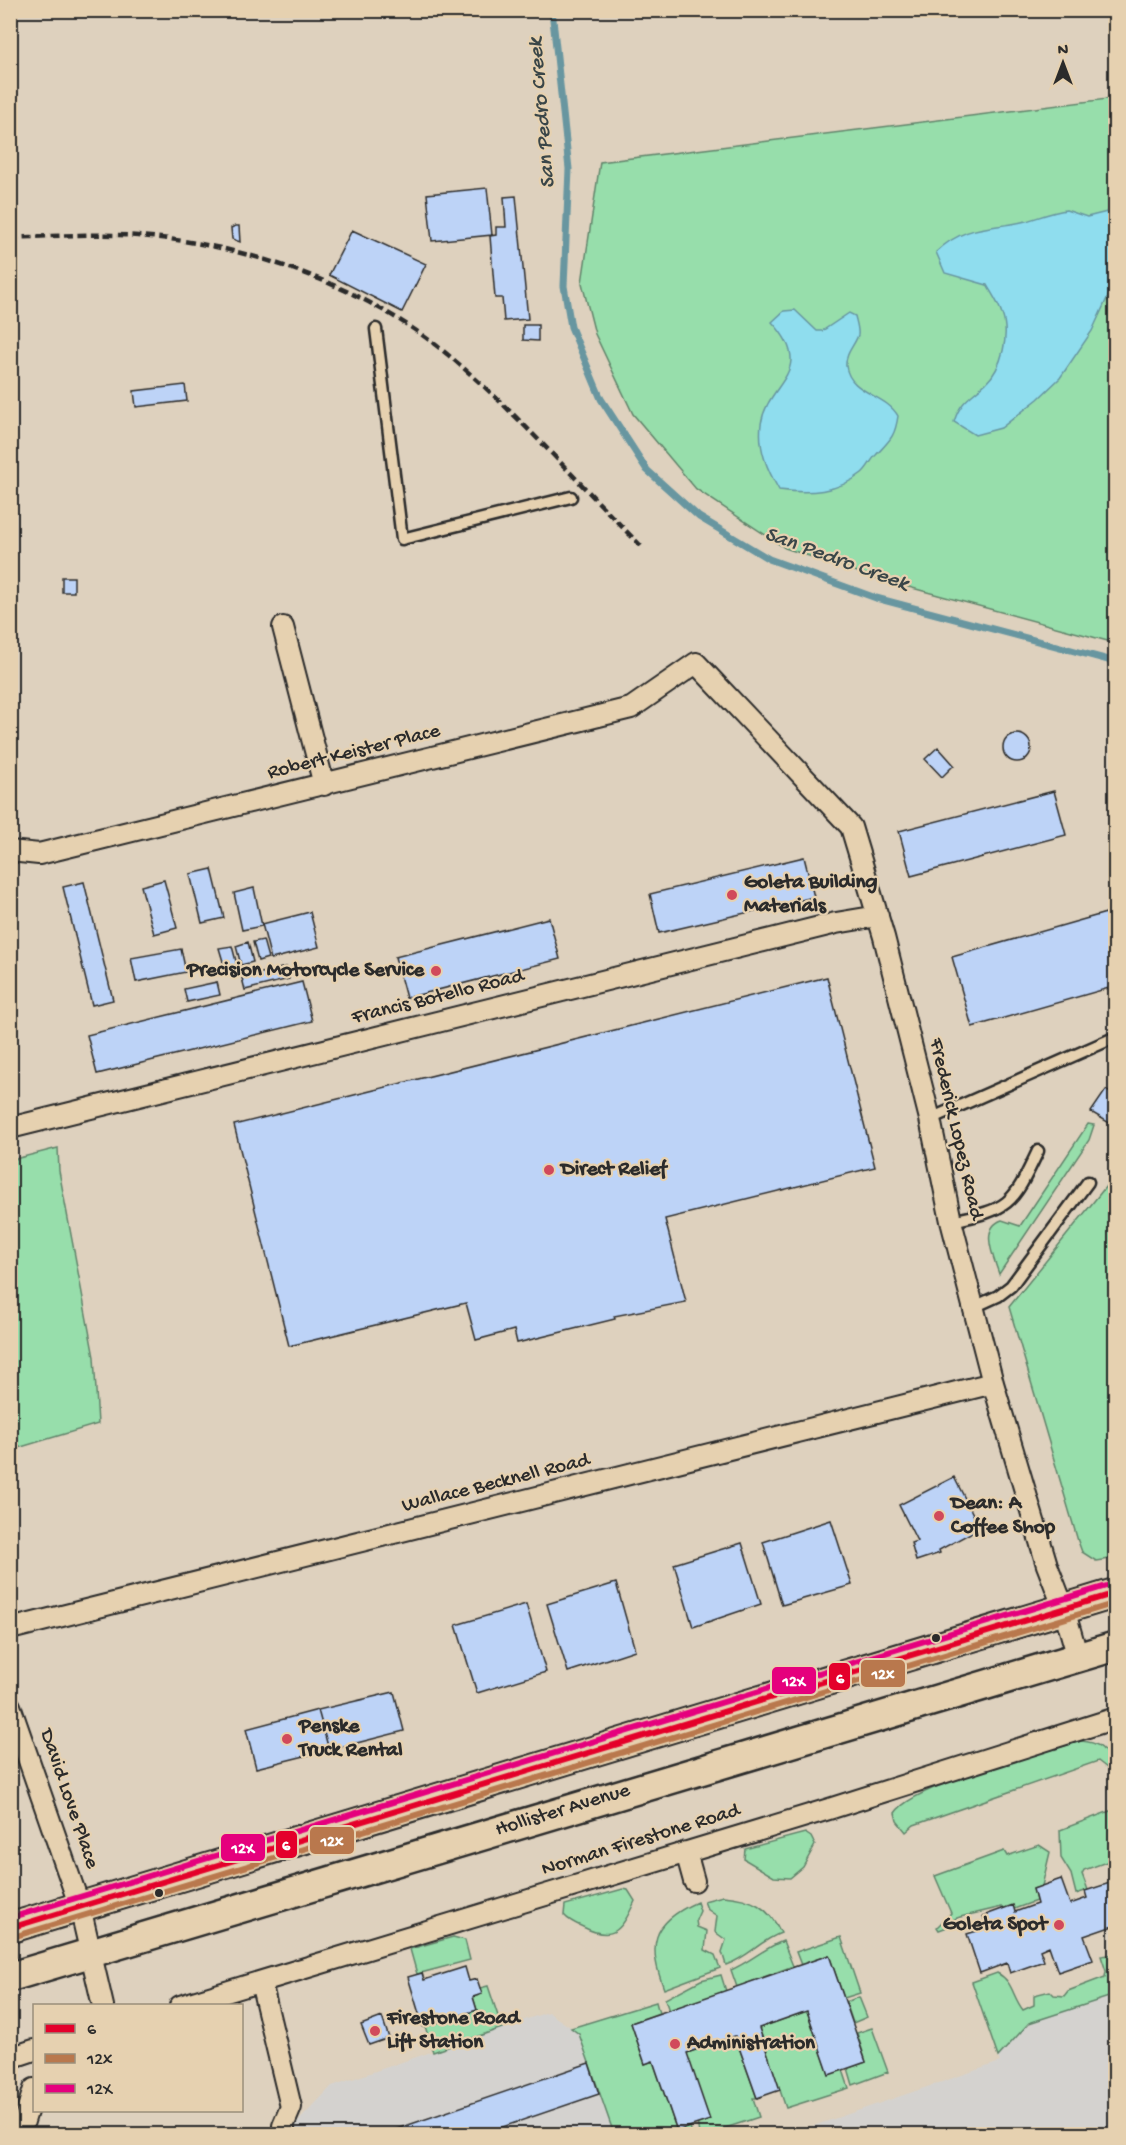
<svg xmlns="http://www.w3.org/2000/svg" width="1126" height="2145" font-family="'Gochi Hand',sans-serif">
  <rect width="100%" height="100%" fill="#ded1be"/>
  <filter id="ink" filterUnits="userSpaceOnUse"><feTurbulence type="fractalNoise" baseFrequency=".0167" numOctaves="2"/><feDisplacementMap in="SourceGraphic" scale="12" xChannelSelector="R" yChannelSelector="G"/><feConvolveMatrix kernelMatrix="1 2 1 2 8 2 1 2 1" color-interpolation-filters="sRGB"/></filter>
  <g filter="url(#ink)">
    <!-- built -->
    <path fill="#d4d2cf" d="M1115,1995V2134H790L1000,2062L998,2057L1029,2023Z
      M548,2012L579,2033L614,2134H293L291,2129L332,2086Z"/>
    <!-- green -->
    <path fill="#97deab" stroke="#61846b" stroke-width="1.5" d="M1115,98V643L879,579L785,548L696,489L633,414L595,334L582,283L600,162Z
      M1088,1124L1094,1125L1089,1140L999,1274C994,1258 979,1228 1002,1220L1020,1226Z
      M58,1148L59,1171L94,1357L98,1424L11,1450V1160Z
      M1115,1175V1558L1096,1561L1082,1552L1078,1541L1009,1307Z
      M1081,1741C1099,1742 1108,1750 1111,1767L1107,1768L1098,1761L914,1825L906,1832L897,1821L895,1813C913,1784 1044,1753 1081,1741Z
      M1115,1809V1859L1084,1870L1082,1874L1088,1890L1076,1894L1071,1874L1061,1858L1060,1830Z
      M805,1833L811,1837L815,1845L803,1867L790,1878L774,1877L744,1859L745,1849Z
      M1039,1845L1050,1852L1042,1886L1033,1889L1036,1901L1014,1909L1013,1906L1002,1909V1907L960,1917L954,1919L953,1925L939,1930L937,1927L951,1913L935,1876L1004,1851L1007,1856Z
      M623,1889L628,1890L635,1901C622,1929 614,1943 583,1927C576,1924 569,1921 564,1915L565,1905Z
      M723,1896C752,1898 769,1907 781,1933C761,1940 747,1958 726,1965L722,1952L726,1940L715,1932L717,1916L707,1909L704,1901Z
      M697,1902L700,1911L696,1920L697,1927L707,1931L705,1950L715,1955L720,1968L664,1989C648,1945 650,1923 697,1902Z
      M453,1937L465,1940L470,1960L417,1974L410,1949Z
      M841,1937L860,1993L844,1998L829,1955L801,1965L796,1952Z
      M783,1941L793,1966L737,1987L731,1970C750,1962 764,1948 783,1941Z
      M1115,1954V1995L1029,2023L998,2057L972,1982L997,1973C1013,1981 1012,1996 1023,2010L1034,2005V1995L1050,1991L1054,1995L1064,1996L1068,1991L1105,1977L1106,1971L1101,1956Z
      M721,1975L726,1991L669,2011L665,1999L701,1980Z
      M488,1986L502,2028L433,2052L425,2026L477,2010L473,1997L482,1994L480,1988Z
      M859,1997L867,2017L853,2023L846,2002Z
      M656,2002L659,2013L631,2023L645,2064L653,2061L677,2131L690,2127L692,2134H614L579,2034L571,2028Z
      M807,2011L829,2074L843,2070L849,2088L786,2108L759,2028Z
      M872,2028L888,2072L853,2085L848,2068L866,2062L857,2033Z
      M735,2036L757,2098H753L759,2117L707,2134H699L687,2053Z"/>
    <!-- water -->
    <path fill="#8fddee" stroke="#6796a0" stroke-width="1.5" d="M1066,210L1087,217L1115,210V281L1092,331L1060,378L1038,399L1001,428L975,435L954,422C960,401 971,397 986,383C1002,368 1010,335 1002,314C999,304 992,294 987,285L945,273L936,252C967,223 990,230 1026,221C1040,217 1052,212 1066,210Z
      M795,310L817,331H822L849,313L855,316C856,321 859,329 858,335C855,345 845,353 846,366C850,394 886,394 898,416C895,437 890,440 876,455C871,460 868,468 862,473C837,493 809,494 779,490C767,469 758,449 761,424C767,382 818,372 772,322L784,311Z"/>
    <g fill="none" stroke-linecap="round" stroke-linejoin="round">
      <!-- stream -->
      <path stroke="#6796a0" stroke-width="7" d="M552,10L569,169L564,286L571,327L601,399L647,470L699,517L769,559L876,598L1116,662"/>
    </g>
    <!-- building -->
    <path fill="#bdd3f7" stroke="#2b2b2b" stroke-width="1.5" d="M487,188L492,235L432,241L427,194Z
      M516,196L528,319L504,321L502,298H495L490,236L496,235V227H506L504,197Z
      M235,226H239L240,242L232,239L231,228Z
      M352,230L426,264L402,312L329,275Z
      M523,325H538V341L523,340Z
      M185,385L187,401L136,407L134,391Z
      M62,577H74V592H62Z
      M1003 748a14 14 0 1 1 28 0a14 14 0 1 1-28 0Z
      M938,747L954,765L942,777L925,759Z
      M1054,791L1066,835L911,876L899,831Z
      M804,857L814,897L659,933L650,894Z
      M212,869L224,918L202,923L190,874Z
      M164,880L177,928L154,934L141,886Z
      M84,882L113,1000L92,1005L63,887Z
      M254,888L262,926L242,930L234,893Z
      M310,912L319,947L271,959L262,924Z
      M1106,913L1116,946V986L972,1027L952,957Z
      M549,918L560,959L406,998L395,957Z
      M263,940L268,958L258,961L253,942Z
      M248,942L253,962L241,965L236,946Z
      M232,946L237,965L225,968L219,948Z
      M181,949L186,972L136,982L131,958Z
      M286,967L289,979L245,990L242,978Z
      M827,977L875,1167L665,1219L686,1302L614,1316L615,1319L517,1343L514,1330L476,1340L466,1303L289,1346L234,1125Z
      M217,982L220,995L187,1002L184,989Z
      M302,982L312,1021L97,1074L87,1035Z
      M1106,1090L1116,1097V1127L1091,1112Z
      M954,1477L980,1528L939,1550L940,1553L916,1561L911,1543L917,1541L899,1505Z
      M831,1520L852,1585L782,1605L763,1542Z
      M742,1543L761,1604L693,1627L674,1564Z
      M616,1583L635,1650L568,1672L547,1604Z
      M526,1604L546,1672L477,1693L456,1625Z
      M394,1692L404,1731L329,1750L318,1710Z
      M318,1710L329,1750L256,1768L246,1729Z
      M1061,1879L1070,1904L1087,1898L1085,1891L1116,1881V1925L1084,1936L1093,1960L1058,1972L1049,1946L1040,1950L1044,1961L1010,1973L1007,1963L980,1973L967,1934L987,1928L983,1916L1013,1905L1015,1912L1037,1904L1033,1889Z
      M829,1955L866,2062L829,2075L807,2011L759,2028L780,2090L757,2098L735,2036L687,2053L710,2120L677,2131L653,2061L645,2064L631,2023Z
      M465,1967L469,1981L477,1979L482,1994L473,1997L477,2010L423,2027L408,1977L422,1973L424,1980Z
      M382,2017L389,2038L369,2045L361,2025Z
      M589,2063L599,2094L482,2134H382Z"/>
    <g fill="none" stroke-linecap="round" stroke-linejoin="round">
      <!-- service casing -->
      <g stroke="#2b2b2b" stroke-width="15">
        <path id="service" d="M376,329L402,539L571,497
          M930,1119L1116,1037
          M951,1221C1011,1209 1012,1205 1038,1151
          M974,1307L998,1296L1011,1286L1088,1182"/>
      </g>
      <!-- minor casing -->
      <g stroke="#2b2b2b" stroke-width="24">
        <path id="minor" d="M283,627L324,785
          M10,851L39,854L631,708L696,663L851,827L884,937L930,1119L951,1221L993,1383L1047,1565L1064,1609L1078,1658
          M10,1128L836,923L878,916
          M10,1629L993,1383
          M10,1706L80,1907L103,2006
          M686,1852L694,1881
          M261,1982L291,2107L283,2126L285,2134
          M180,2006L829,1809L1116,1718
          M10,2058L34,2050
          M20,2134L34,2089"/>
      </g>
      <!-- secondary casing -->
      <g stroke="#2b2b2b" stroke-width="33">
        <path id="secondary" d="M10,1928L1116,1593
          M10,1977L1116,1646"/>
      </g>
      <!-- service -->
      <use href="#service" stroke="#e6d1b0" stroke-width="10"/>
      <!-- minor -->
      <use href="#minor" stroke="#e6d1b0" stroke-width="20"/>
      <!-- secondary -->
      <use href="#secondary" stroke="#e6d1b0" stroke-width="28"/>
      <!-- rail -->
      <path stroke="#2b2b2b" stroke-width="4.5" stroke-dasharray="9 4.5" stroke-linecap="butt" d="M10,238C53,236 95,233 138,236C244,243 365,286 447,354C517,412 577,482 641,546"/>
      <!-- bus-1 casing -->
      <g stroke="#e6d1b0" stroke-width="10">
        <path id="bus-1" d="M10,1928L1116,1593"/>
      </g>
      <!-- bus-2 casing -->
      <g stroke="#e6d1b0" stroke-width="10">
        <path id="bus-2" d="M13,1937L1116,1603"/>
      </g>
      <!-- bus-3 casing -->
      <g stroke="#e6d1b0" stroke-width="10">
        <path id="bus-3" d="M10,1918L1113,1584"/>
      </g>
      <!-- bus-1 -->
      <use href="#bus-1" stroke="#e4002b" stroke-width="6"/>
      <!-- bus-2 -->
      <use href="#bus-2" stroke="#b9784d" stroke-width="6"/>
      <!-- bus-3 -->
      <use href="#bus-3" stroke="#e5007d" stroke-width="6"/>
    </g>
  </g>
  <!-- markers -->
  <g fill="#d1495b" stroke="#e6d1b0" stroke-width="2">
    <circle cx="732" cy="895" r="6"/>
    <circle cx="436" cy="971" r="6"/>
    <circle cx="549" cy="1170" r="6"/>
    <circle cx="939" cy="1516" r="6"/>
    <circle cx="287" cy="1739" r="6"/>
    <circle cx="1059" cy="1925" r="6"/>
    <circle cx="375" cy="2031" r="6"/>
    <circle cx="675" cy="2044" r="6"/>
  </g>
  <g fill="#2b2b2b" stroke="#e6d1b0" stroke-width="2">
    <circle cx="936" cy="1638" r="5"/>
    <circle cx="159" cy="1893" r="5"/>
  </g>
  <g text-anchor="middle" dominant-baseline="central" stroke-width="4.5" stroke-linejoin="round" paint-order="stroke">
    <!-- street labels -->
    <g font-size="21" fill="#2b2b2b" stroke="#e6d1b0">
      <text transform="translate(354 753) rotate(-14)">Robert Keister Place</text>
      <text transform="translate(438 998) rotate(-14)">Francis Botello Road</text>
      <text transform="translate(955 1129) rotate(77)">Frederick Lopez Road</text>
      <text transform="translate(496 1484) rotate(-14)">Wallace Becknell Road</text>
      <text transform="translate(68 1799) rotate(71)">David Love Place</text>
      <text transform="translate(563 1811) rotate(-17)">Hollister Avenue</text>
      <text transform="translate(641 1841) rotate(-17)">Norman Firestone Road</text>
    </g>
    <!-- poi labels -->
    <g font-size="21" font-weight="bold" fill="#2b2b2b" stroke="#e6d1b0" text-anchor="start">
      <text x="744" y="883">Goleta Building<tspan x="744" dy="24">Materials</tspan></text>
      <text x="424" y="971" text-anchor="end">Precision Motorcycle Service</text>
      <text x="561" y="1170">Direct Relief</text>
      <text x="951" y="1504">Dean: A<tspan x="951" dy="24">Coffee Shop</tspan></text>
      <text x="299" y="1727">Penske<tspan x="299" dy="24">Truck Rental</tspan></text>
      <text x="1047" y="1925" text-anchor="end">Goleta Spot</text>
      <text x="387" y="2019">Firestone Road<tspan x="387" dy="24">Lift Station</tspan></text>
      <text x="687" y="2044">Administration</text>
    </g>
    <!-- water labels -->
    <g font-size="22" font-style="italic" fill="#3a4648" stroke="#e6d1b0">
      <text transform="translate(543 113) rotate(-95)">San Pedro Creek</text>
      <text transform="translate(836 560) rotate(20)">San Pedro Creek</text>
    </g>
  </g>
  <g stroke="#e6d1b0" stroke-width="2">
    <rect x="860" y="1659" width="46" height="29" rx="6" fill="#b9784d"/>
    <rect x="828" y="1662" width="23" height="29" rx="6" fill="#e4002b"/>
    <rect x="771" y="1666" width="46" height="29" rx="6" fill="#e5007d"/>
    <rect x="309" y="1826" width="46" height="29" rx="6" fill="#b9784d"/>
    <rect x="275" y="1830" width="23" height="29" rx="6" fill="#e4002b"/>
    <rect x="220" y="1833" width="46" height="29" rx="6" fill="#e5007d"/>
  </g>
  <g font-size="16" text-anchor="middle" font-weight="bold" fill="#fff">
    <text x="883" y="1679">12x</text>
    <text x="840" y="1683">6</text>
    <text x="794" y="1686">12X</text>
    <text x="332" y="1846">12x</text>
    <text x="286" y="1850">6</text>
    <text x="243" y="1853">12X</text>
  </g>
  <!-- margin -->
  <rect width="1126" height="2145" fill="none" stroke="#e6d1b0" stroke-width="36"/>
  <rect x="18" y="18" width="1090" height="2109" fill="none" stroke="#2b2b2b" stroke-width="2" filter="url(#ink)"/>
  <!-- legend -->
  <rect x="33" y="2004" width="210" height="108" fill="#e6d1b0" stroke="#9b8f7b" stroke-width="1.5"/>
  <rect x="45" y="2024" width="30" height="9" fill="#e4002b" stroke="#9b8f7b" stroke-width="1.5"/>
  <text x="87" y="2034" font-size="18" fill="#2b2b2b">6</text>
  <rect x="45" y="2054" width="30" height="9" fill="#b9784d" stroke="#9b8f7b" stroke-width="1.5"/>
  <text x="87" y="2064" font-size="18" fill="#2b2b2b">12x</text>
  <rect x="45" y="2084" width="30" height="9" fill="#e5007d" stroke="#9b8f7b" stroke-width="1.5"/>
  <text x="87" y="2094" font-size="18" fill="#2b2b2b">12X</text>
  <!-- north arrow -->
  <g transform="translate(1063 63)" stroke="#e6d1b0" stroke-width="4.5" paint-order="stroke">
  <path d="M0-4.5L10 22L0 15L-10 22Z" fill="#2b2b2b"/>
  <text y="-9" font-size="16" font-weight="bold" text-anchor="middle" fill="#2b2b2b">N</text>
  </g>
</svg>
